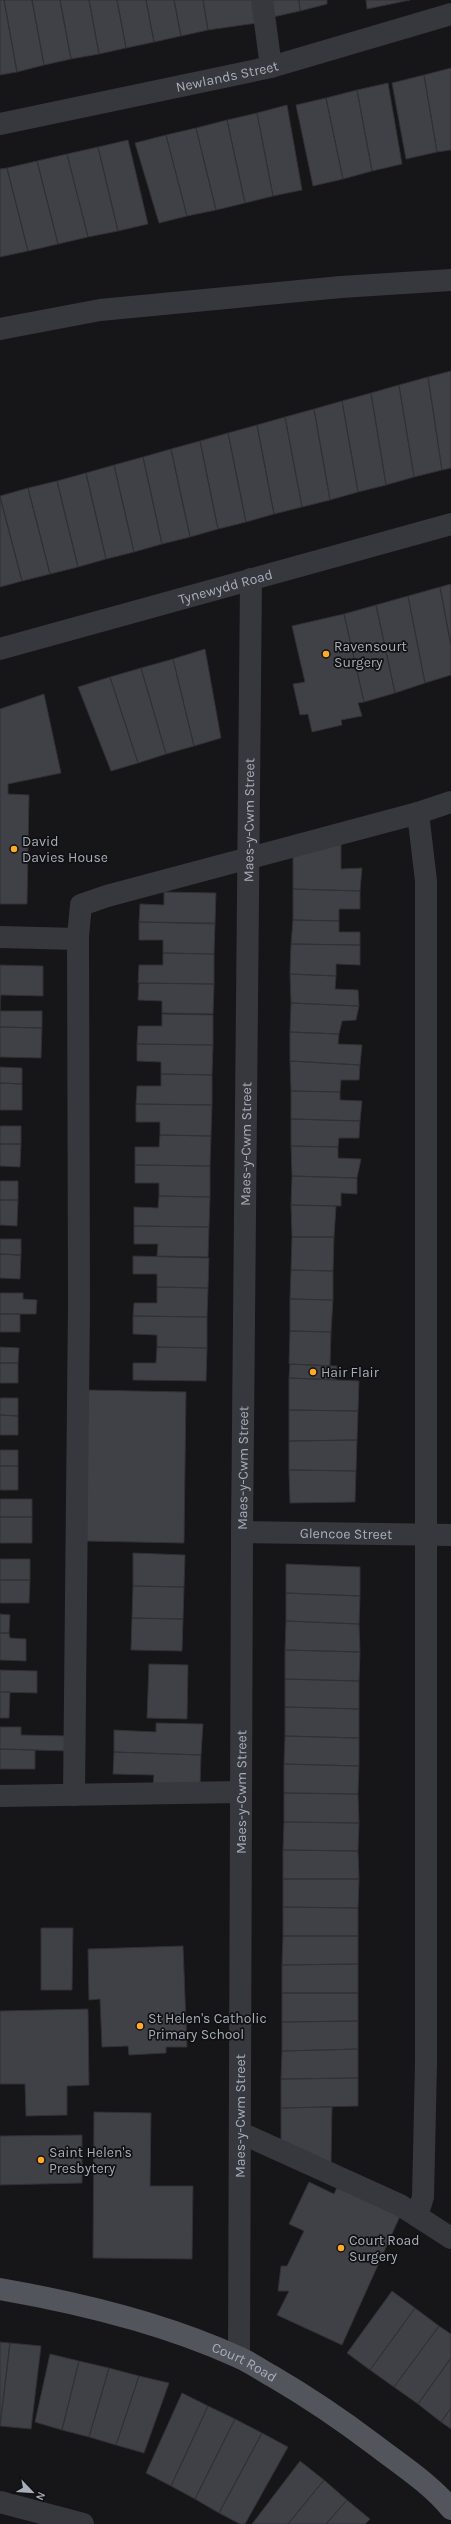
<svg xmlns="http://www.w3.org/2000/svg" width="451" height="2524" font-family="Karla,sans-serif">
  <rect width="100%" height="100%" fill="#161618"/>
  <!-- building -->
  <path fill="#404146" stroke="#303035" d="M0,0H4L17,72L0,75Z
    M4,0H32L44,65L17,72Z
    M32,0H60L71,59L44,65Z
    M60,0H89L99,54L71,59Z
    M89,0H117L126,48L99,54Z
    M117,0H146L154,42L126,48Z
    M146,0H174L181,36L154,42Z
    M174,0H203L208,30L181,36Z
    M203,0H253L257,23L208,30Z
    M271,0H299L300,11L273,17Z
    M299,0H327V4L300,11Z
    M366,0H410L367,9Z
    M451,68V150L437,152L424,75Z
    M424,75L437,152L406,159L392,83Z
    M388,83L402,164L372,171L357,90Z
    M357,90L372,171L343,179L326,98Z
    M326,98L343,179L313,186L296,105Z
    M287,105L302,190L273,196L257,113Z
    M257,113L273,196L245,203L227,120Z
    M227,120L245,203L216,210L196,128Z
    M196,128L216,210L187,216L166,135Z
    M166,135L187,216L159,223L135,143Z
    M128,140L148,224L118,231L98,147Z
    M98,147L118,231L88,237L67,154Z
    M67,154L88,237L58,244L37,161Z
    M37,161L58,244L28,251L7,168Z
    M7,168L28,251L0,257V169Z
    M451,371V468L442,470L428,377Z
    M428,377L442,470L414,477L399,385Z
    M399,385L414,477L386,485L371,393Z
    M371,393L386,485L358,492L342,401Z
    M342,401L358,492L330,500L314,409Z
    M314,409L330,500L302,507L285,417Z
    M285,417L302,507L274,514L257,425Z
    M257,425L274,514L246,522L228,433Z
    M228,433L246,522L218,529L200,441Z
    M200,441L218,529L190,537L171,449Z
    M171,449L190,537L162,544L143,457Z
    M143,457L162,544L134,552L114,465Z
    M114,465L134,552L106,559L86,473Z
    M86,473L106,559L78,567L57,481Z
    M57,481L78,567L50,574L28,488Z
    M28,488L50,574L22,581L0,496Z
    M0,497L22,581L0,587Z
    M451,584V646L440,587Z
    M440,587L451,646V675L425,683L408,596Z
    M408,596L425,683L395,693L376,605Z
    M376,605L395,693L364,702L344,614Z
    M344,614L364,702L358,703L362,716L341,720L342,725L312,732L308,714L300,715L293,684L305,682L292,626Z
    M205,649L221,738L194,746L173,659Z
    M173,659L194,746L166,754L141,668Z
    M141,668L166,754L138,763L110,677Z
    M110,677L138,763L111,771L78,687Z
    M44,694L61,773L8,784V794L29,795L27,904H0V709Z
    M341,842V869L362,868L360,891L293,889V856Z
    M293,889L360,891V909H339V921L293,920Z
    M164,892L216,893L215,924L139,922L140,904L164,905Z
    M293,920L339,921V932H360V945L291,944Z
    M139,922L215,923L214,954L163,953V940H139Z
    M291,944L360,945V965L336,964V976L290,974Z
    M163,953L214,954V984L138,983L139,965H163Z
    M0,965L43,966V996L1,995L0,1001Z
    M290,974L336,976L335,989L358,990L359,1006L291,1003Z
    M139,983L214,984L213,1014L162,1013V1001L138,1000Z
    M0,1001V1011H42V1028L0,1027Z
    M291,1003L359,1006L356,1020L342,1021L339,1034L290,1032Z
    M162,1014L213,1015V1045L137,1044L138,1026H162Z
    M0,1027L42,1028L41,1058L0,1057Z
    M290,1032L339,1034L338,1044L362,1045L360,1065L290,1061Z
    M137,1044L213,1045L212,1075L161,1074V1062L137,1061Z
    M290,1061L360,1065L359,1080H341L340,1092L291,1091Z
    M0,1067L22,1068V1084L0,1083Z
    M161,1074L212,1075V1105L136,1104L137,1086H161Z
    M0,1083L22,1084V1110H0Z
    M291,1091L340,1092V1100L362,1101L360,1121L291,1119Z
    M136,1104L212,1105L211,1136L160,1135V1122H136Z
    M291,1119L360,1121L359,1138H339L338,1147L291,1146Z
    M0,1126H21V1144H0Z
    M160,1135L211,1136L210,1166L135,1165V1147H159Z
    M0,1144H21L20,1167L0,1166Z
    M291,1146L338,1147V1158L361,1159L357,1178L292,1176Z
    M135,1165L210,1166V1197L159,1196V1183H135Z
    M292,1176L357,1178V1194L341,1193V1206L291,1205Z
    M0,1181H18V1200H0Z
    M159,1196L210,1197L209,1227L134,1226V1207L158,1208Z
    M0,1200H18L17,1226L0,1225Z
    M291,1205L336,1206L334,1237H292Z
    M134,1226L209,1227L208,1257L157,1256L158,1244H134Z
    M292,1237H334L333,1271L291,1270Z
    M0,1239H21V1255L0,1254Z
    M0,1254L21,1255L20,1279L0,1278Z
    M133,1256L209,1258L208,1288L157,1287V1274H133Z
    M291,1270L333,1271V1300L290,1299Z
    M157,1287L208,1288L207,1317L133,1316L134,1303H157Z
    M0,1293H23V1299L37,1300L36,1314H0Z
    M290,1299L333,1300L331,1332L290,1331Z
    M0,1314H20V1332H0Z
    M133,1316L207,1317V1348L157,1347V1335L133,1334Z
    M290,1331L331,1332L330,1366L289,1364Z
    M0,1347L19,1348L18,1363H0Z
    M157,1347L207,1348L206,1381L133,1380V1363H156Z
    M0,1363H18V1383H0Z
    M290,1364L337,1366L336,1380L289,1378Z
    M289,1378L359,1381L358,1411L289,1410Z
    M88,1390L186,1392L184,1543L85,1541Z
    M0,1398H18V1416L0,1415Z
    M289,1410L358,1411L357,1440L289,1441Z
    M0,1415L18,1416V1435H0Z
    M357,1440L356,1471L289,1470V1441Z
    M0,1450H18V1466H0Z
    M0,1466H18V1490H0Z
    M289,1470L356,1471L355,1502L290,1503Z
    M0,1499H32V1517H0Z
    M0,1517H32V1543H0Z
    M133,1553L185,1555L184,1587L133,1586Z
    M0,1559H30V1580H0Z
    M286,1564L360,1567V1596L286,1593Z
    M0,1580H30L29,1603H0Z
    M133,1586L184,1587L183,1619L132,1618Z
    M286,1593L360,1596L359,1624L286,1621Z
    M0,1614L10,1615L9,1633H0Z
    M132,1618L183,1619L182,1651L131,1650Z
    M286,1621L359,1624L360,1652L285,1650Z
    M0,1633H9L10,1638L26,1639V1661L0,1660Z
    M285,1650L360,1652L359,1681L285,1679Z
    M149,1664L188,1665L187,1719L147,1718Z
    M0,1670L37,1671V1693L0,1692Z
    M285,1679L359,1681V1709L285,1707Z
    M0,1692H10L9,1718H0Z
    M285,1707L359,1709V1738L285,1736Z
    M156,1723L203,1724L201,1755L114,1752V1730L156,1732Z
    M0,1727H21V1735L69,1736V1751L0,1749Z
    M285,1736L359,1738V1766L284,1764Z
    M0,1749L35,1750V1769H0Z
    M114,1752L201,1755L200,1786L153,1784L154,1775L113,1774Z
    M284,1764L359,1766L358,1794L284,1793Z
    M284,1793L358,1794L359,1823L284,1822Z
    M284,1822L359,1823L358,1851L283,1850Z
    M283,1850L358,1851L359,1879H283Z
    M283,1879H359L358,1908L283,1907Z
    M283,1907L358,1908V1936H283Z
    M41,1928H73L72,1990H41Z
    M283,1936H358V1964L282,1965Z
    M183,1946L187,2047H166V2053L129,2055L128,2046L102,2047L100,1999L89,2000L88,1949Z
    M358,1964V1993H282V1965Z
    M282,1993H358V2021L282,2022Z
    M88,2009L89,2085L67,2086V2115L26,2116L25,2084H0V2011Z
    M358,2021V2049L282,2051V2022Z
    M358,2049V2078L281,2079L282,2051Z
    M358,2078V2106L281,2108V2079Z
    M332,2107L331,2166L281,2143V2108Z
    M94,2112L151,2113L150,2186H193L192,2259L93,2258Z
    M82,2135V2183L0,2185V2136Z
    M309,2182L334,2194L339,2183L401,2214L342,2345L277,2315L289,2291H278L281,2266H287L304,2231L289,2224Z
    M392,2291L415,2308L370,2370L347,2353Z
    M415,2308L439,2326L394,2387L370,2370Z
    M439,2326L451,2334V2358L418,2404L394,2387Z
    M0,2342L10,2343L0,2426Z
    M10,2343L41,2346L31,2429L0,2426Z
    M50,2354L79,2361L62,2430L35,2422Z
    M451,2358V2408L441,2422L418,2404Z
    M79,2361L109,2368L89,2437L62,2430Z
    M109,2368L139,2376L116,2445L89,2437Z
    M139,2376L169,2383L144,2453L116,2445Z
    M182,2393L208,2406L171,2486L146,2473Z
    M208,2406L235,2419L195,2499L171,2486Z
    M451,2408V2429L441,2422Z
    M235,2419L262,2433L219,2513L195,2499Z
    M262,2433L288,2447L245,2524H240L219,2513Z
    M300,2461L324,2480L288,2524H252Z
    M324,2480L347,2500L326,2524H288Z
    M347,2500L370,2519L365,2524H326Z"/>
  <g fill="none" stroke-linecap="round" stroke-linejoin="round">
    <!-- minor -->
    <g stroke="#37383e" stroke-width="22">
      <path d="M262,0L271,67"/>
      <path id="s1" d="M0,124L271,67L451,14"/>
      <path d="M0,329L100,310L341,287L451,280"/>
      <path id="s2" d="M0,649L451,524"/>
      <path d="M418,813L451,802"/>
      <path d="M0,937L78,939"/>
      <path id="s3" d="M242,1532L451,1535"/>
      <path d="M74,1795L79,1304L78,936L81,905L107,896L418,813L426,881V2064L423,2197L417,2216"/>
      <path d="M0,1796L240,1792"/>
      <path d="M241,2133L400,2205L451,2238"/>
      <path id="s4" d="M239,2357L242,1532L251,579"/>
      <path d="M0,2502L83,2524"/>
    </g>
    <!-- major -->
    <path stroke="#53555d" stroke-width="22" id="s5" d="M0,2289C80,2303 164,2323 238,2357C250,2362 261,2370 272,2376C308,2397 342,2420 375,2445C401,2465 431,2484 451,2509"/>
  </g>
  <!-- markers -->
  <g fill="#ffab28" stroke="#111113" stroke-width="1.5">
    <circle cx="326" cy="654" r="4"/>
    <circle cx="14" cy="849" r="4"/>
    <circle cx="313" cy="1372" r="4"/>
    <circle cx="140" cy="2026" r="4"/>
    <circle cx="41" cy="2160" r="4"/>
    <circle cx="341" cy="2248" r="4"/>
  </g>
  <g text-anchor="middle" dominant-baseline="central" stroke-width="3.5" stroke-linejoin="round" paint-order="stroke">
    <!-- street labels -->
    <g font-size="14" fill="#a7aeba" stroke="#111113">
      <text stroke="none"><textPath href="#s1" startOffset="232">Newlands Street</textPath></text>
      <text stroke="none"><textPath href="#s2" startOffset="234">Tynewydd Road</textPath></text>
      <text stroke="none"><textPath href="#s4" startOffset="1537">Maes-y-Cwm Street</textPath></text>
      <text stroke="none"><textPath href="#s4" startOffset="1213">Maes-y-Cwm Street</textPath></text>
      <text stroke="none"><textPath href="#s4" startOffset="889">Maes-y-Cwm Street</textPath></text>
      <text stroke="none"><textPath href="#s3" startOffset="104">Glencoe Street</textPath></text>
      <text stroke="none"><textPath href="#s4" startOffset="565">Maes-y-Cwm Street</textPath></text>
      <text stroke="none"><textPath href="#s4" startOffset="241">Maes-y-Cwm Street</textPath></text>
      <text stroke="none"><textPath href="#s5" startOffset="256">Court Road</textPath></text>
    </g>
    <!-- poi labels -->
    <g font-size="14" fill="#a7aeba" stroke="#111113" text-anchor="start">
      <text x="334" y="646">Ravensourt<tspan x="334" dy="16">Surgery</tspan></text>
      <text x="22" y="841">David<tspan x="22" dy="16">Davies House</tspan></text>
      <text x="321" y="1372">Hair Flair</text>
      <text x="148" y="2018">St Helen's Catholic<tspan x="148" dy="16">Primary School</tspan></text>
      <text x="49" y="2152">Saint Helen's<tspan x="49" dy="16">Presbytery</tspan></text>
      <text x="349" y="2240">Court Road<tspan x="349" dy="16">Surgery</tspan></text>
    </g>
  </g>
  <!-- north arrow -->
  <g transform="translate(32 2492) rotate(115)" stroke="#111113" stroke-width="3" paint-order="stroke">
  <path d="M0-3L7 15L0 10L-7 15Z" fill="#a7aeba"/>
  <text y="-6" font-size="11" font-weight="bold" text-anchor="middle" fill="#a7aeba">N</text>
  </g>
</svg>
